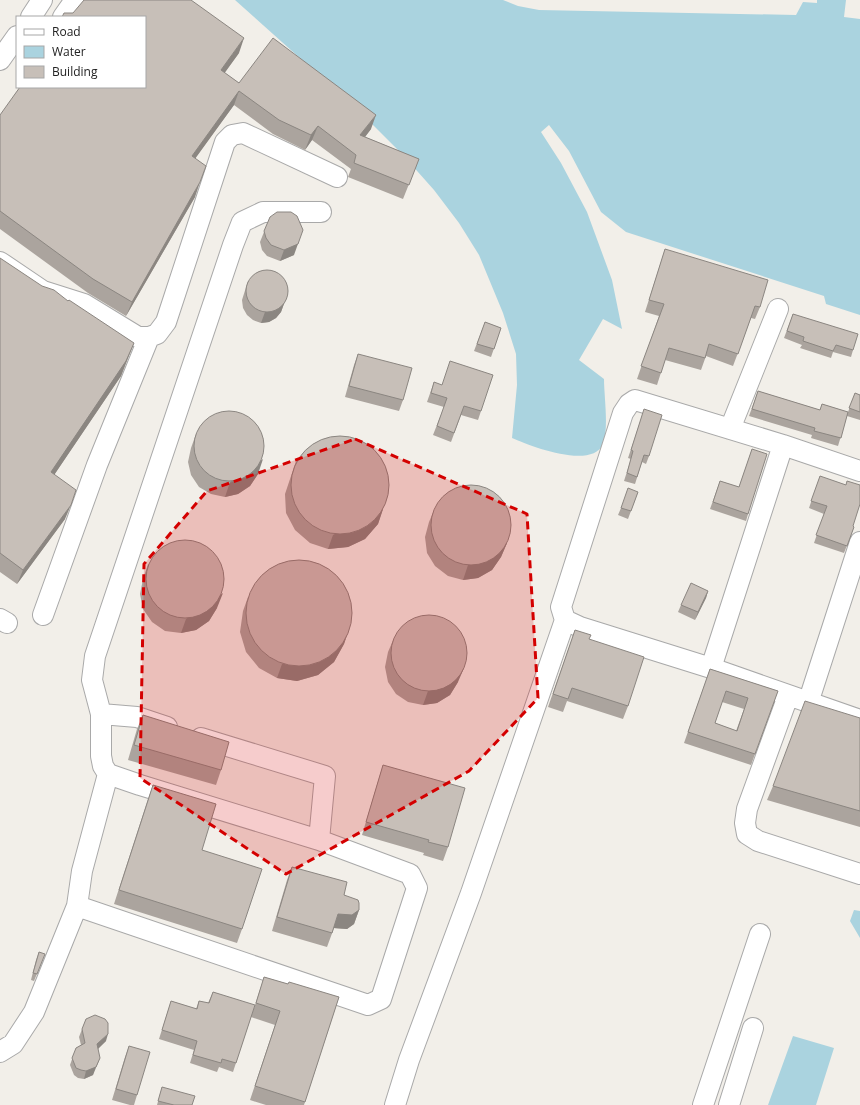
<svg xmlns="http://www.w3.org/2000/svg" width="860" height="1105" font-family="'Open Sans',sans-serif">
  <rect width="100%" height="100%" fill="#f2efe9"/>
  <!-- water -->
  <path fill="#aad3df" d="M235,0H503L518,6L539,10L796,15L803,2L817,3V0H846L844,17L860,19V315L826,304L824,296L626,232L601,212L569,151L549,125L541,132L561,163L587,212L612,280L622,329L603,319L579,360L604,379C604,396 609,428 603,444C592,470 530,446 512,438L517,385L516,354L503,313L479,255L459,223L434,190L402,154L359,111Z
    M854,910L860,911V938L850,921Z
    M793,1036L834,1048L816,1105H768Z"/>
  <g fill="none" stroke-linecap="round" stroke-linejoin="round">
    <!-- minor casing -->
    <g stroke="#a9a9a9" stroke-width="22">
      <path id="minor" d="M31,17L42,0
        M63,17L75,0
        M0,60L17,36
        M0,262L43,291L84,304L138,337H149L157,334L166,322L225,142L232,135L243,133L337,177
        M730,429L778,309
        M860,471L783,445L635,400L629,404L623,413L561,607L565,620L580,627L711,668L860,720
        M43,615L97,465L149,337
        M0,619L7,623
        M711,668L783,445
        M788,696L747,809L745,823L747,834L758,841L860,874
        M808,703L860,542
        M167,727L137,717L101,714L92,680L95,656L233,245L242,222L263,212H321
        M201,738L325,776L319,840
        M77,906L368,1005L381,999L417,888L410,874L319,840L140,785L108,774L103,766L101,756V714
        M0,1052L13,1044L34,1012L77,906L82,871L108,774
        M395,1105L409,1060L471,893L565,620
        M703,1105L760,934
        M729,1105L753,1028"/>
    </g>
    <!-- minor -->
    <use href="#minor" stroke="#fff" stroke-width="20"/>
  </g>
  <!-- wall -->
  <path fill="#aba49e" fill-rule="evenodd" d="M239,53L224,73L239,83L371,129L365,137L419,159L403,199L348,177L351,169L312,140L305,150L273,134L234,105L195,158V197L126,316L88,293L0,229V115L145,87Z
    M270,217L294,255L280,261L267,256L262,250L260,242Z
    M665,249L760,307L755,319L751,318L733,366L706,356L701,370L665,360L657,385L637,379L659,316L645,312Z
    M0,258L128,357L121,376L54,475L65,519L17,584L0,572Z
    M248,281L285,301L281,312L276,318L269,322L261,323L253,320L247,315L243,308L242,300Z
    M793,314L853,350L851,357L833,352L831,358L800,348L802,345L784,338Z
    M485,322L501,328L491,357L474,351Z
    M358,354L403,400L399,411L345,397L354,365Z
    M434,382L481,411L478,420L461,415L451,442L433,435L444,407L427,402Z
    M758,391L820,410L822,404L848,412L855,393L860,395V420L847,416L838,446L811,438L812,435L749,416Z
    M642,416L649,456L646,464L642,462L635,484L624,481L631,459L628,458Z
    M196,434L258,474L250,486L238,494L225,497L211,494L199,487L191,475L188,462L191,448Z
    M752,449L748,514L746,521L710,509L720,481L739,487Z
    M296,461L383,509L378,524L365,539L348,547L328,549L310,543L295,530L286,513L285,494Z
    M820,476L853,526L854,527L844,553L814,543L824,514L809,508Z
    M638,492L628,519L618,515L621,508Z
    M435,508L507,543L501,557L492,570L478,578L463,580L448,576L435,566L427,553L425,537L429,522Z
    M148,564L217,608L209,621L196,630L181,633L165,631L152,622L143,609L140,594L143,579Z
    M708,591L706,598L695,620L678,612L681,605Z
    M248,597L349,629L344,644L334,662L318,675L297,681L277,678L259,668L246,652L240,632L243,611Z
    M575,630L589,639L628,706L623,719L567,701L563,712L548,707Z
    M394,638L458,682L450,695L437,703L423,705L408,702L396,694L388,682L385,667L388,652Z
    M710,669L778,691L751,765L684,743ZM722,702L744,709L736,731L715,723Z
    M143,715L221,770L216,785L128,760L137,729Z
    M860,718V827L767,800L773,786Z
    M383,765L448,847L443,861L423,855L424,853L362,835L379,778Z
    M153,785L202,850L242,929L237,943L114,904L148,799Z
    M292,867L344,895L359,910L354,924L347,929L334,928L327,947L272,931L287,880Z
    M39,952L42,961L34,981L31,980L36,960Z
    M264,977L288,984L339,997L304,1105H266L250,1100L275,1025L251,1017L233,1072L219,1067L217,1072L190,1063L194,1050L159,1039L171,1001L196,1009L199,1001L208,1003L213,992L254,1008Z
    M86,1019L106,1041L98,1048L93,1075L84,1079L78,1078L74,1075L70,1065L76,1048L81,1045L79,1037Z
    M129,1046L137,1095L134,1105H130L112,1100L125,1057Z
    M162,1087L192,1105H157Z"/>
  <!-- shaded-wall -->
  <path fill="#8b8681" d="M244,38L239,53L216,85L221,70Z
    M239,91L234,105L187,170L192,156Z
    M376,115L371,129L355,150L360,135Z
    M318,126L312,140L305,150L311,135Z
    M200,182L195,197L126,316L132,302Z
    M299,241L294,255L280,261L284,250Z
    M285,301L281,312L276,318L269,322L261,323L265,312Z
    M134,343L121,376L46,487L51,472Z
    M263,459L258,474L250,486L238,494L225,497L230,482Z
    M71,505L65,519L17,584L23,570Z
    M383,509L378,524L365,539L348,547L328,549L333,535Z
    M507,543L501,557L492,570L478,578L463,580L468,565Z
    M708,591L706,598L695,620L698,612Z
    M223,593L217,608L209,621L196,630L181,633L186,619Z
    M349,629L344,644L334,662L318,675L297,681L277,678L282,664Z
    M464,668L458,682L450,695L437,703L423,705L428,691Z
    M359,910L354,924L347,929L333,928L338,914Z
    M108,1034L106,1041L95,1052L97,1044Z
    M100,1058L93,1075L84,1079L86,1071Z"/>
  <!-- building -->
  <path fill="#c7bfb8" stroke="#8b8681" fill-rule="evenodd" d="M84,0H191L244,38L221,70L239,83L273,38L376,115L360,135L419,159L409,185L354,163L356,155L318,126L311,135L279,120L239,91L192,156L206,166L200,182L132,302L93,279L0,211V115L20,87H145V17H62L64,13H73Z
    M277,212H291L297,216L303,230L298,244L284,250L271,245L266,238L264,231L270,217Z
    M665,249L768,280L760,307L755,306L738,354L709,344L705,358L669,348L661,373L641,366L664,304L649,300Z
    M0,258L42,286L54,290L68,301L69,300L134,343L126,361L51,472L76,490L71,505L23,570L0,553Z
    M246 291a21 21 0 1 1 42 0a21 21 0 1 1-42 0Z
    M793,314L858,334L853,350L836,345L833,351L803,341L804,337L787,331Z
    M485,322L501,328L494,349L477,344Z
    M358,354L412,368L403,400L349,386Z
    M450,361L493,375L481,411L464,406L454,433L437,426L447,398L431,393L434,382L442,385Z
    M758,391L820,410L822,404L848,412L841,438L814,431L815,428L752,409Z
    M855,393L860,395V412L849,408Z
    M644,409L662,415L649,456L644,455L637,477L627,473L633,451L631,450Z
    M194 446a35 35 0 1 1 70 0a35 35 0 1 1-70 0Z
    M291 485a49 49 0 1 1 98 0a49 49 0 1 1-98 0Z
    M752,449L767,454L748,514L713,502L720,481L739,487Z
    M820,476L846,485L847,481L860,485V504L853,526L854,527L847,546L816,535L827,506L811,501Z
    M431 525a40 40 0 1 1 80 0a40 40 0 1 1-80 0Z
    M628,488L638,492L631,511L621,508Z
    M146 579a39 39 0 1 1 78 0a39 39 0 1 1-78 0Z
    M246 613a53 53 0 1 1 106 0a53 53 0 1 1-106 0Z
    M691,583L708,591L698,612L681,605Z
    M391 653a38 38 0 1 1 76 0a38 38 0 1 1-76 0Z
    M575,630L591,635L589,639L644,657L628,706L572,688L568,699L553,694Z
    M710,669L778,691L755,754L688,732ZM726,691L748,698L737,731L715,723Z
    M805,701L860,718V811L773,786Z
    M143,715L229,742L221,770L134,745Z
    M383,765L465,788L448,847L428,842L429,840L366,822Z
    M153,785L216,804L202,850L262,869L242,929L119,890Z
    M292,867L347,882L344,895L358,900L359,903V910L352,915L338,914L332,933L277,917Z
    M39,952L45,954L37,974L33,973Z
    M264,977L288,984L289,982L339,997L305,1102L255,1086L280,1011L256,1003Z
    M213,992L255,1005L236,1063L222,1059L221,1063L193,1055L197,1041L162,1030L171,1001L197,1009L199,1001L209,1003Z
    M95,1015L105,1019L108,1023V1034L97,1044L100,1058L96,1067L86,1071L81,1070L76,1068L72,1058L76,1048L85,1043L82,1029L86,1019Z
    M129,1046L150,1052L137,1095L116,1089Z
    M162,1087L195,1096L192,1105H174L158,1101Z"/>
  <!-- marked area -->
  <path fill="#d40000" fill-opacity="0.2" stroke="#d40000" stroke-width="3" stroke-dasharray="8 5" stroke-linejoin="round" d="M355,439L527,514L538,698L469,771L286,874L140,778L144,564L207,491Z"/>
  <!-- legend -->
  <rect x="16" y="16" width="130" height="72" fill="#ffffff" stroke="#a7a7a7"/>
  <rect x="24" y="29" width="20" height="6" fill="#ffffff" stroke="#a7a7a7"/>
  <text x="52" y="36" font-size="12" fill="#222222">Road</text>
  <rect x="24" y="46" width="20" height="12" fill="#aad3df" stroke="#a7a7a7"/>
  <text x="52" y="56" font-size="12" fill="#222222">Water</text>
  <rect x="24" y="66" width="20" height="12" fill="#c7bfb8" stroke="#a7a7a7"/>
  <text x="52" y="76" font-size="12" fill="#222222">Building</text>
</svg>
